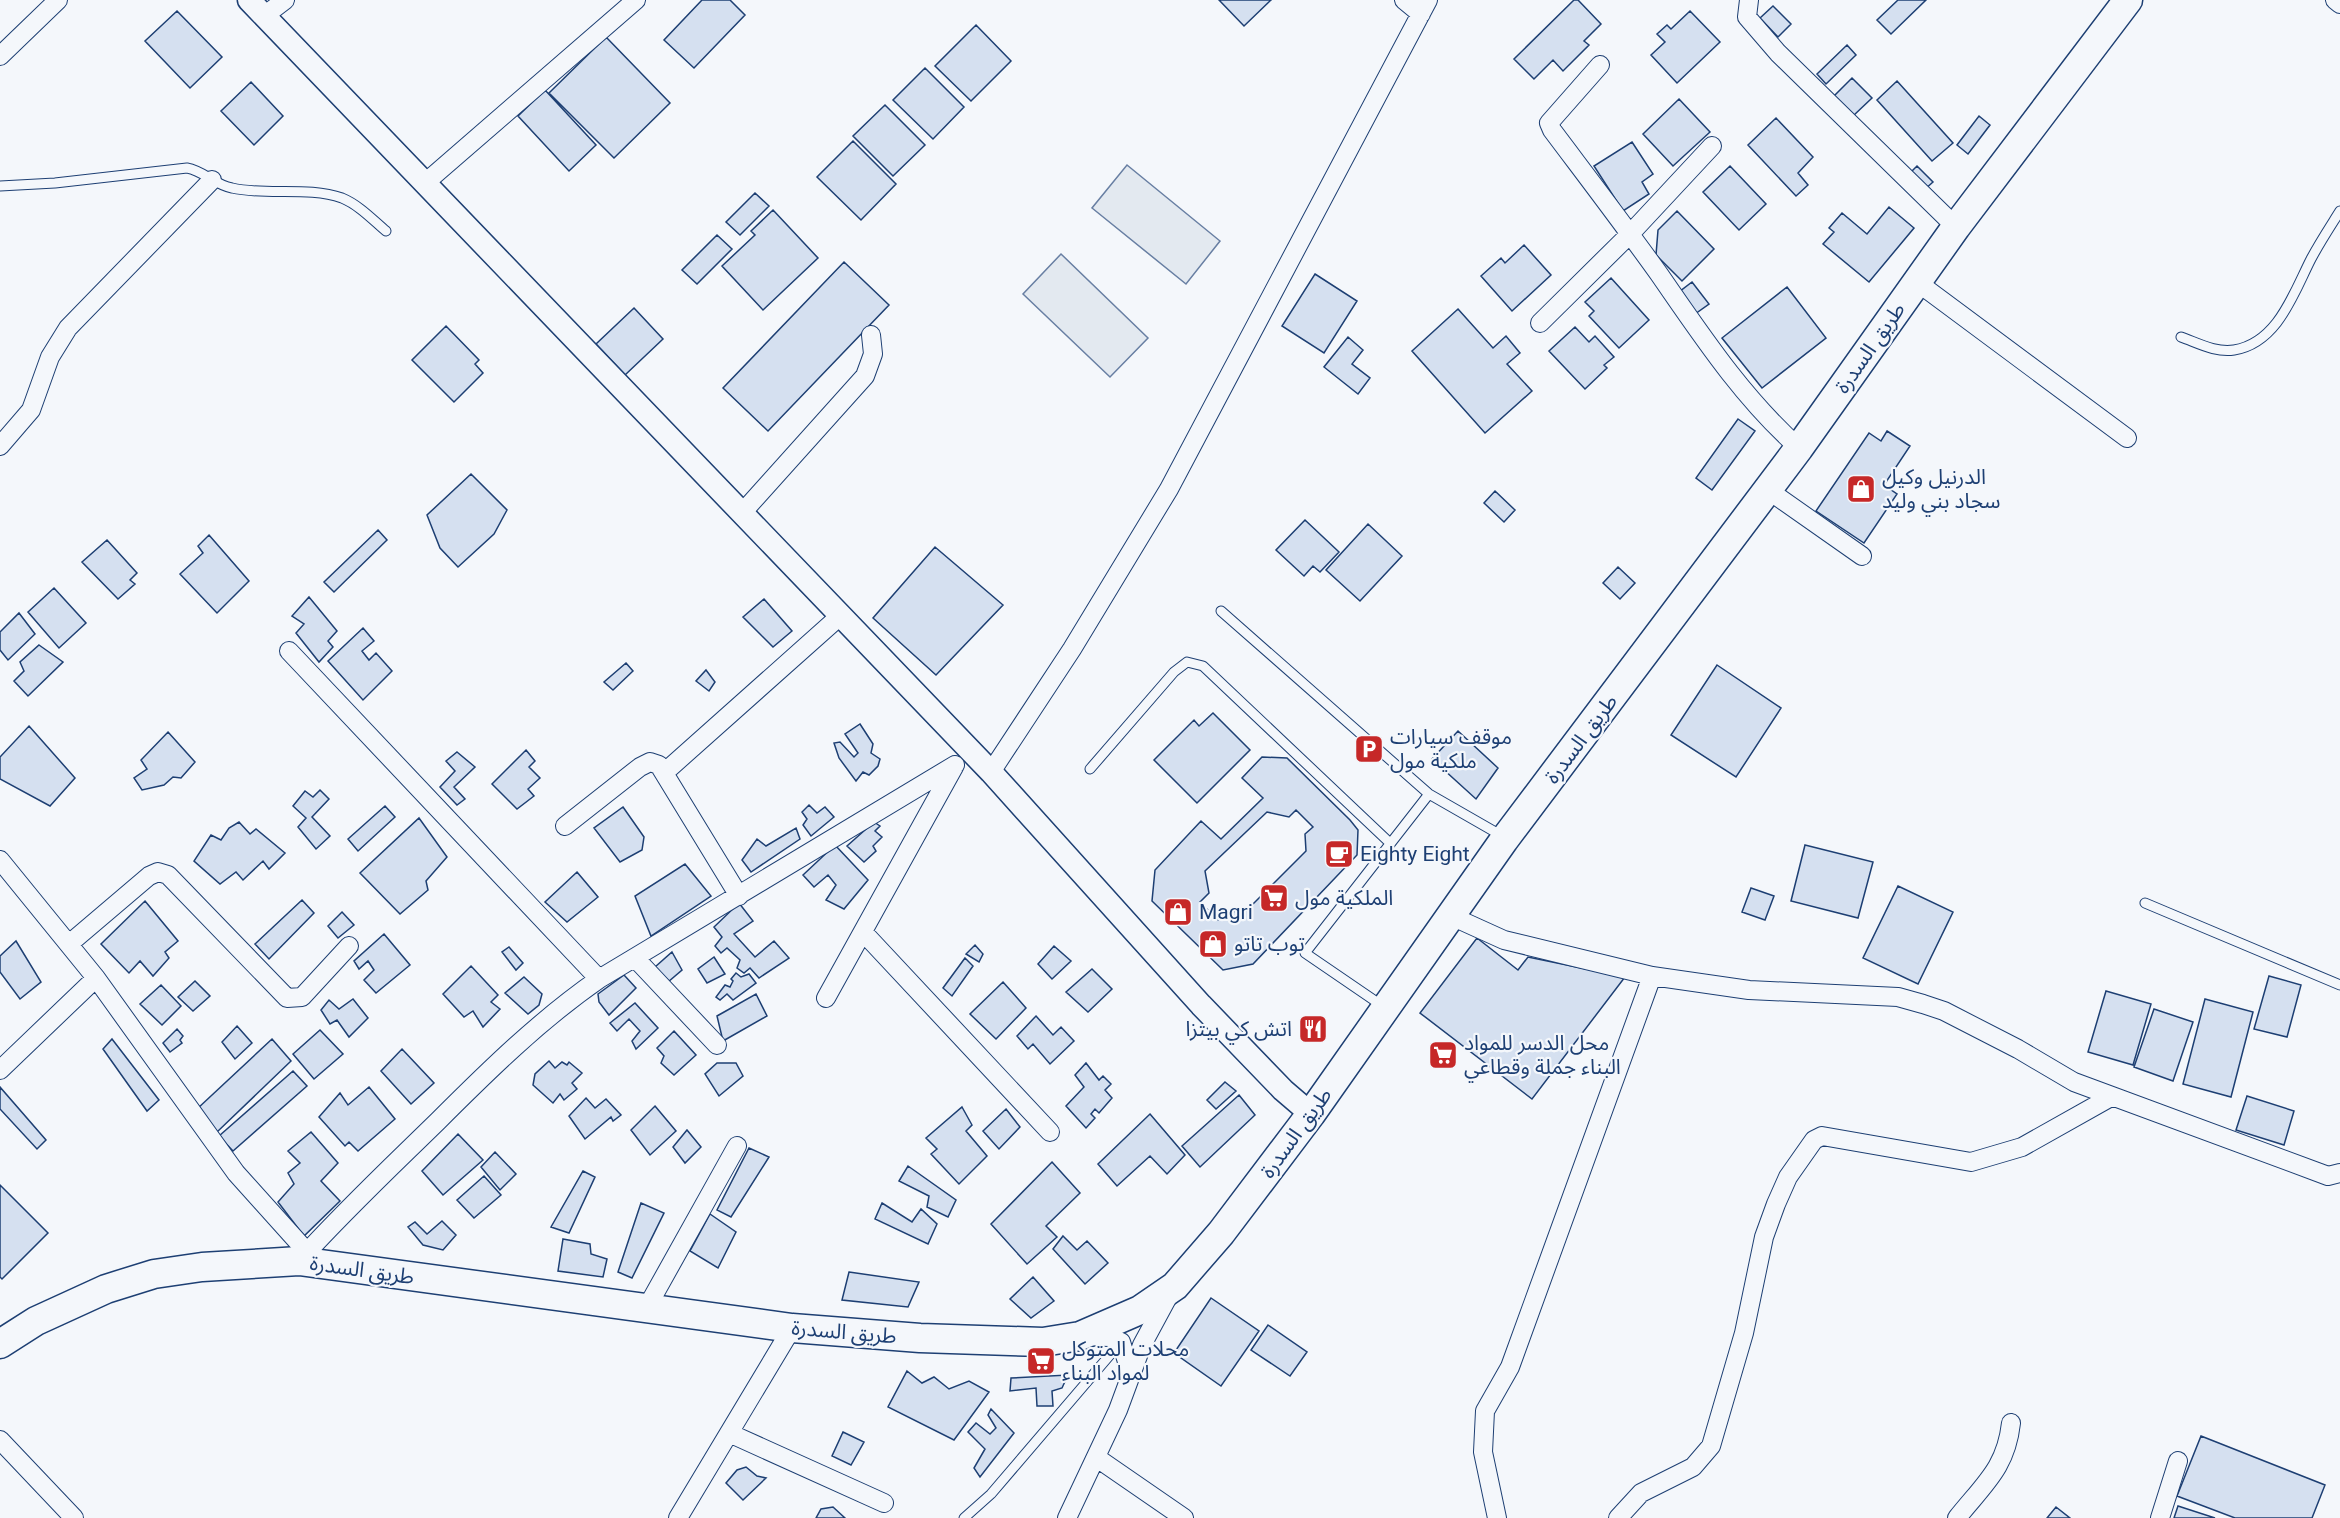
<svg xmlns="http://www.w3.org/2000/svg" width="2340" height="1518" font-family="Roboto,'Noto Sans Arabic',sans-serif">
  <rect width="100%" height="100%" fill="#f4f7fb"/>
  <!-- green -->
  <path fill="#e3e9f0" stroke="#687fa3" stroke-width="1.5" d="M1127,165L1220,241L1186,284L1092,208Z
    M1061,254L1148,338L1110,377L1023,294Z"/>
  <!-- building -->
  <path fill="#d5e0f0" stroke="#1d3f73" stroke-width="1.5" fill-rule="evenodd" d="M702,0H730L745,15L694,68L664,40Z
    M1219,0H1271L1244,26Z
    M1574,0H1578L1601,24L1584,41L1589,45L1563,71L1553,60L1534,79L1514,59Z
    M1898,0H1926L1891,34L1877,20Z
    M1773,6L1791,24L1778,37L1760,18Z
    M177,11L222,57L190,88L145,41Z
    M1690,11L1720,42L1677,83L1651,55L1665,42L1657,34L1667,25L1671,29Z
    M976,25L1011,61L971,101L935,66Z
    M606,37L670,103L614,158L549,93Z
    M1847,45L1856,55L1826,84L1817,74Z
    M925,68L964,107L933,139L893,100Z
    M1852,78L1872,98L1853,116L1834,96Z
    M1897,81L1953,143L1932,161L1877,100Z
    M251,82L283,116L254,145L221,111Z
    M545,90L596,145L569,171L518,116Z
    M1679,99L1710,132L1673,166L1643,134Z
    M885,105L925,145L893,176L853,136Z
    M1979,116L1990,125L1968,154L1957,145Z
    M1776,118L1813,157L1798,173L1808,185L1796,196L1748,145Z
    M853,141L896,184L861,220L817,177Z
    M1632,142L1653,174L1642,182L1649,194L1623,211L1594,166Z
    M1730,166L1766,204L1739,230L1703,192Z
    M1917,166L1933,182L1924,190L1909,174Z
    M755,193L769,206L740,235L726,222Z
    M1889,207L1914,228L1869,282L1823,244L1834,232L1829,228L1842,213L1867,234Z
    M773,210L818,258L763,310L722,266L755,235L751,231Z
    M1677,211L1714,249L1682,281L1656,255L1658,230Z
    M717,235L732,249L697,284L682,270Z
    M1524,245L1551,275L1512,311L1481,276L1501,258L1505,263Z
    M844,262L889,305L768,431L723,388Z
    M1315,274L1357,301L1324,353L1282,326Z
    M1611,278L1649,320L1619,348L1589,316L1594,311L1585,302Z
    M1692,282L1709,304L1695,314L1679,292Z
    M1787,287L1826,338L1762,388L1722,338Z
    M634,308L663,339L625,375L596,344Z
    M1458,309L1493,348L1506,336L1520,353L1507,364L1532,391L1485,433L1412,351Z
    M446,326L479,360L475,364L483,373L454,402L412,360Z
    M1575,327L1589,342L1595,336L1614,357L1604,365L1607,368L1585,389L1549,351Z
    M1348,337L1363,350L1352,364L1370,378L1358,394L1324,367Z
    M1738,419L1755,431L1712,490L1696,478Z
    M1887,431L1910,446L1884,485L1897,494L1864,543L1816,511L1869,433L1881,441Z
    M471,474L507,510L494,534L458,567L440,548L427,515Z
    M1495,491L1515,510L1504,522L1484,503Z
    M1305,520L1339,552L1320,572L1313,566L1304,576L1276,550Z
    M1368,524L1402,556L1360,601L1326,570Z
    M378,530L387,540L334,592L324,582Z
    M209,535L249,581L217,613L180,574L203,553L198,546Z
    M107,540L137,573L130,580L135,584L118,599L82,562Z
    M935,547L1003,605L936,675L873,618Z
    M1618,567L1635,583L1620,599L1603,583Z
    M54,588L86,623L59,648L28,612Z
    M309,597L337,631L328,641L333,647L319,662L296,633L304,624L292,616Z
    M764,599L792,631L773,647L743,617Z
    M19,613L35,634L8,660L0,650V632Z
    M363,628L374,641L362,651L369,660L376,653L392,671L363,700L328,661Z
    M39,645L63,662L28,696L14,681L24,671L20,662Z
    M626,663L633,671L613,690L604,682Z
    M1717,665L1781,708L1736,777L1671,735Z
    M706,670L715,682L709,691L696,681Z
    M1213,713L1250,750L1197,803L1154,760L1194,720L1199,726Z
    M860,724L873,744L871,753L880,759L878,766L869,775L863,772L856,781L839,758L834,743L840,742L854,757L858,753L845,734Z
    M29,726L75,778L50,806L0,779V757Z
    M1458,731L1498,768L1476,799L1432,759Z
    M168,732L195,762L181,778L173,777L164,785L142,790L134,778L147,769L141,760Z
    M526,750L535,761L529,767L540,778L528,789L534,796L517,809L492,784Z
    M457,752L475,767L454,787L465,799L457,805L440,787L455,771L446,761Z
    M1262,757L1287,758L1350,820L1358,830L1357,855L1253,964L1223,970L1152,901L1155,870L1201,821L1221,839L1263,798L1242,778ZM1296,810L1313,827L1305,834L1306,851L1245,912L1227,911L1218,920L1200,902L1209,893L1205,871L1267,812L1289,817Z
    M320,790L329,799L312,817L330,836L316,849L298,827L306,818L293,806L305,791L313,797Z
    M809,805L817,813L825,807L834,817L811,836L803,825L807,819L802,812Z
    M385,806L395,817L358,851L348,839Z
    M623,807L644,837L642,850L620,862L594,828Z
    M419,818L447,857L426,881L428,890L400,914L360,873Z
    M239,822L250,834L256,829L285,853L269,869L263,861L243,880L236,872L220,884L194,861L211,835L221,840L229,828Z
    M874,822L880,826L875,831L882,837L873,846L876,851L864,862L847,846Z
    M796,828L800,839L751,872L742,860L757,839L766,846Z
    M835,845L868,880L844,909L826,900L836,885L828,875L814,887L803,875Z
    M1805,845L1873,862L1858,918L1791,901Z
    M685,864L711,896L651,936L635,896Z
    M577,872L598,897L567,922L545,902Z
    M1898,886L1953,912L1918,984L1863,958Z
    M1751,888L1774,896L1765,920L1742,912Z
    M302,900L314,913L269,959L255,944Z
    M145,901L178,941L165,952L169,958L153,976L140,961L129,973L101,944Z
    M739,903L753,921L734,934L755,957L774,941L789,958L759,978L750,968L744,973L737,968L740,960L727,948L721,953L715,946L722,937L714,927Z
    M342,912L354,925L338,938L328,926Z
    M384,934L410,965L376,993L364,980L374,970L368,961L359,969L354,961Z
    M1477,938L1518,970L1528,957L1625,977L1532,1099L1420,1013Z
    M16,941L41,982L20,999L0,972V956Z
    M975,945L983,954L979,962L966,954Z
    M1054,946L1071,961L1052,979L1038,964Z
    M509,947L523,963L516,970L502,952Z
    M672,952L682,970L668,982L655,967Z
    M714,957L725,974L707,983L698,969Z
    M965,958L973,966L952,996L943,988Z
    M471,966L498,995L491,1002L500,1009L483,1027L473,1011L464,1017L443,994Z
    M1092,969L1112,989L1088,1012L1066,992Z
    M736,973L741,977L749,974L756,983L733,1000L727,994L720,1000L716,997L725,985L730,987L733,981L731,979Z
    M624,975L636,988L609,1015L599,1002L598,994Z
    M2269,976L2301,985L2287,1037L2254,1029Z
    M524,977L542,994L539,1005L528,1014L505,993Z
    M195,981L210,996L193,1011L178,997Z
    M1003,982L1026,1008L996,1039L970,1014Z
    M161,985L181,1006L162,1025L140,1004Z
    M2106,991L2151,1004L2133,1065L2088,1052Z
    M756,994L767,1016L723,1041L717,1016Z
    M353,999L368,1018L349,1037L337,1020L330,1024L321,1010L329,1000L339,1009Z
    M2205,999L2253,1012L2231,1097L2183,1084Z
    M635,1003L658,1028L636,1049L632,1041L640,1031L629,1019L617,1031L610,1023Z
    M2154,1009L2193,1022L2173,1081L2134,1067Z
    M1036,1016L1053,1035L1061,1027L1074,1041L1050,1064L1033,1044L1028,1049L1017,1036Z
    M237,1026L252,1043L235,1059L222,1042Z
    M177,1029L183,1036L180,1040L182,1043L170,1052L163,1043Z
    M320,1030L343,1054L314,1079L293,1054Z
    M674,1031L696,1055L674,1075L661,1063L664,1056L657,1048Z
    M112,1039L159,1100L147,1111L103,1049Z
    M272,1039L291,1061L216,1133L197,1109Z
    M402,1049L434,1083L411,1104L381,1071Z
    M549,1061L555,1068L562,1062L567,1065L569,1062L582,1073L572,1083L577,1089L564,1100L560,1094L553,1103L533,1085L535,1074Z
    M717,1063H736L743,1076L719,1096L705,1074Z
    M1086,1063L1099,1080L1103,1076L1111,1084L1105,1090L1112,1098L1099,1113L1095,1109L1091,1114L1095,1118L1086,1128L1066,1106L1084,1087L1075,1075Z
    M293,1071L307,1086L233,1151L219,1136Z
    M1225,1082L1236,1091L1216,1109L1207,1100Z
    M0,1087L46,1140L37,1149L0,1109Z
    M369,1087L395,1119L358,1151L349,1142L345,1146L319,1117L340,1093L348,1105Z
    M1239,1095L1255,1115L1200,1167L1182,1146Z
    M2247,1096L2294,1111L2284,1145L2236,1130Z
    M586,1098L595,1108L606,1099L621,1115L613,1121L611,1117L585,1139L569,1116Z
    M655,1106L676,1131L650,1155L631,1130Z
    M962,1107L972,1125L966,1131L987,1156L959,1184L931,1154L937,1149L926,1138Z
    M1006,1109L1020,1127L999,1149L983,1131Z
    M1150,1114L1185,1155L1167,1174L1150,1156L1117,1186L1098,1164Z
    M687,1130L701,1147L685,1163L673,1147Z
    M311,1132L338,1163L321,1181L340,1201L304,1236L278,1202L294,1184L288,1173L300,1163L288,1151Z
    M458,1134L483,1160L443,1195L422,1171Z
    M749,1148L769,1157L731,1217L717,1210Z
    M495,1152L516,1174L500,1190L481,1167Z
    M1052,1162L1080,1193L1046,1226L1057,1237L1027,1264L991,1224Z
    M908,1166L956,1200L948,1217L927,1207L929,1196L899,1181Z
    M583,1171L595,1177L569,1233L551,1227Z
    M484,1176L501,1195L474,1218L457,1200Z
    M0,1185L48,1233L2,1279L0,1277Z
    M641,1203L664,1213L632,1278L618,1272Z
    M882,1203L912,1222L921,1209L937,1224L928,1244L875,1219Z
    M710,1214L736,1232L718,1268L690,1251Z
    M442,1221L456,1235L443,1250L423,1245L408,1227L415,1222L427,1234Z
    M1063,1236L1077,1250L1087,1241L1108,1263L1085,1284L1053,1249Z
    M563,1239L590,1244L591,1254L607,1259L603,1277L558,1271Z
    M849,1272L919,1282L908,1307L842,1300Z
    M1033,1277L1054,1301L1031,1318L1010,1299Z
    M1211,1298L1259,1331L1221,1386L1174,1353Z
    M1268,1325L1307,1352L1290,1376L1251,1350Z
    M907,1371L922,1383L934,1377L949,1389L969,1381L989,1392L954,1440L888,1407Z
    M1068,1375L1062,1388L1052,1391L1053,1406H1037L1036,1388L1010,1391L1011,1378Z
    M991,1409L1014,1433L980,1477L974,1468L985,1449L968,1432L976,1423L990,1434L996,1428L988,1415Z
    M843,1432L864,1442L851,1465L832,1456Z
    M2201,1436L2325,1485L2312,1518H2235L2177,1496Z
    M746,1467L757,1476L766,1478L743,1500L726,1483L737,1470Z
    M2178,1506L2215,1518H2174Z
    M833,1507L845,1518H816L821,1509Z
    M2056,1507L2070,1518H2047Z"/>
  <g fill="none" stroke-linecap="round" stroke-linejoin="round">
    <!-- service casing -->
    <g stroke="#1d3f73" stroke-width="11">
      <path id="service" d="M0,186L55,183L187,168C204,171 215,185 232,188C267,196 308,186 342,198C359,205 373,220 386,231
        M2181,337C2198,343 2216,353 2234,350C2278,343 2294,292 2311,259C2320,242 2330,227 2340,211
        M1221,611L1429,794L1504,837
        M1090,769L1174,672L1187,662L1203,666L1390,843
        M2145,903L2340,985
        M1384,1007L1305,953L1429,794
        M964,1518L991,1494L1121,1342"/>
    </g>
    <!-- minor casing -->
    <g stroke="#1d3f73" stroke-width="20">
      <path id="minor" d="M1404,0L1421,14
        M1749,0L1747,17L1778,53L1956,227
        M2335,0L2340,4
        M264,16L285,0
        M0,56L58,0
        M1600,65L1549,123L1552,130C1588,178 1624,225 1659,274C1702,336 1742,397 1799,448
        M425,183L636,0
        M1917,282L2127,438
        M1540,323L1630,234L1712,146
        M0,446L31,410L50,357L68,328L212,180
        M1768,490L1862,556
        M742,513L865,376L873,354L871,335
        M289,651L599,979
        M665,772L840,616
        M991,772L1072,649L1169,489L1428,0
        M565,826L640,767L650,762L659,765L739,896
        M0,860L96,978L236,1173L307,1252
        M1451,916L1504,940L1652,976L1749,990L1898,997L1923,1004L1944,1011L2018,1049L2074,1082L2328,1176L2340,1173
        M863,932L1050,1132
        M69,944L149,876L158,872L168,875L287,998L302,997L349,946
        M636,959L717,1045
        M826,998L954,767
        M0,1070L96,978
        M299,1261C343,1212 391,1167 438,1121C489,1070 540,1020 599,979L955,765
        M646,1309L737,1146
        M1087,1336L1109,1337L1121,1342L1131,1375
        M729,1433L884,1503
        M0,1440L74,1518
        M1097,1458L1184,1518
        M678,1518L792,1328
        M1067,1518L1118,1410L1142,1345L1169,1295
        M1497,1518L1483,1452L1485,1411L1510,1367L1652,976
        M1618,1518L1641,1493L1693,1467L1711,1446L1744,1333L1764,1237L1776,1204L1788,1177L1814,1140L1822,1136L1971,1162L2022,1147L2111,1097
        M1957,1518C1984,1484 2006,1468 2011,1423
        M2160,1518L2178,1461"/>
    </g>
    <!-- tertiary casing -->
    <g stroke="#1d3f73" stroke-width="25">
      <path id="tertiary" d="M249,0L991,772L1201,1005L1283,1090L1311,1114"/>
    </g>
    <!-- primary casing -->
    <g stroke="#1d3f73" stroke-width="31">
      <path id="primary" d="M0,1344L36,1321L106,1289L154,1274L202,1267L299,1261L792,1328L920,1338L1043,1342L1080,1336L1140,1310L1175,1286L1221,1233L1311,1114L1504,840L1799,448L1956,227L2128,0"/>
    </g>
    <!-- service -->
    <use href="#service" stroke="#f4f7fb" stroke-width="9"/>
    <!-- minor -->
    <use href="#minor" stroke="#f4f7fb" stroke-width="18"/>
    <!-- tertiary -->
    <use href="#tertiary" stroke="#f4f7fb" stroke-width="22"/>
    <!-- primary -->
    <use href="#primary" stroke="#f4f7fb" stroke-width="28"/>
  </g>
  <!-- icons -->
  <defs>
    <g id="shop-square" transform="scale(1.5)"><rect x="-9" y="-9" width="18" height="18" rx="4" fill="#c62828" stroke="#f4f7fb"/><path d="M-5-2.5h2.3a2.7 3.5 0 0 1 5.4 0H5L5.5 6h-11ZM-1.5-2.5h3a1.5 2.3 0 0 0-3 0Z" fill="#fff"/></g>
    <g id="parking-square" transform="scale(1.5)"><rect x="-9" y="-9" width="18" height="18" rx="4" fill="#c62828" stroke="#f4f7fb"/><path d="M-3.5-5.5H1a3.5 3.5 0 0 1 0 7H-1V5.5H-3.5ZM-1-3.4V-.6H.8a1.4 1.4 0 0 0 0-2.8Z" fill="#fff"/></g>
    <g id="cafe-square" transform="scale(1.5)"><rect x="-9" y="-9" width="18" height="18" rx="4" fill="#c62828" stroke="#f4f7fb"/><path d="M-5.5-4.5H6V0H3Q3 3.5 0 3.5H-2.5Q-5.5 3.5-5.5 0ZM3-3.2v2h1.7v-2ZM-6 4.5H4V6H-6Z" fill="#fff"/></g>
    <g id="supermarket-square" transform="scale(1.5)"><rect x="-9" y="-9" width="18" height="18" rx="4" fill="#c62828" stroke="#f4f7fb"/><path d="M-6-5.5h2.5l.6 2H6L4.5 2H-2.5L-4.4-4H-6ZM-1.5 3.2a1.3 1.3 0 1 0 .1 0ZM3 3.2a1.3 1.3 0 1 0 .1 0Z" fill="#fff"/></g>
    <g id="restaurant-square" transform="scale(1.5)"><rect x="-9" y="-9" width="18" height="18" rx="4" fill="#c62828" stroke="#f4f7fb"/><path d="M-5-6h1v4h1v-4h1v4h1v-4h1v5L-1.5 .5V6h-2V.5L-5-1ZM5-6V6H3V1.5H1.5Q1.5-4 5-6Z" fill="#fff"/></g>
  </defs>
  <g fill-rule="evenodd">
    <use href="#shop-square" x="1861" y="489"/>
    <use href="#parking-square" x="1369" y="749"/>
    <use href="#cafe-square" x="1339" y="854"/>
    <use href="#supermarket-square" x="1274" y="898"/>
    <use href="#shop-square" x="1178" y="912"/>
    <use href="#shop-square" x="1213" y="944"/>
    <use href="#restaurant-square" x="1313" y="1029"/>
    <use href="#supermarket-square" x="1443" y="1055"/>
    <use href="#supermarket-square" x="1041" y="1361"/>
  </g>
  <g text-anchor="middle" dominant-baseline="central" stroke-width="4.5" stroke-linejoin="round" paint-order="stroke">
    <!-- street labels -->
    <g font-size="21" fill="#1d3f73" stroke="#f4f7fb">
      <text transform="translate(1870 348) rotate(-55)">طريق السدرة</text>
      <text transform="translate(1581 739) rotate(-53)">طريق السدرة</text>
      <text transform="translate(1296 1133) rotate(-54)">طريق السدرة</text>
      <text transform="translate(362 1270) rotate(8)">طريق السدرة</text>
      <text transform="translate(844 1332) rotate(5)">طريق السدرة</text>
    </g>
    <!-- poi labels -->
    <g font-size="21" fill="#1d3f73" stroke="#f4f7fb" text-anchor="start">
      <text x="1882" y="477">الدرنيل وكيل<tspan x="1882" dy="24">سجاد بني وليد</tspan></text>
      <text x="1390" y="737">موقف سيارات<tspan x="1390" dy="24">ملكية مول</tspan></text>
      <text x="1360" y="854">Eighty Eight</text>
      <text x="1295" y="898">الملكية مول</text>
      <text x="1199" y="912">Magri</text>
      <text x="1234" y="944">توب تاتو</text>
      <text x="1292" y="1029" text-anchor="end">اتش كي بيتزا</text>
      <text x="1464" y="1043">محل الدسر للمواد<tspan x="1464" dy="24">البناء جملة وقطاعي</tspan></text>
      <text x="1062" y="1349">محلات المتوكل<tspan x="1062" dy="24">لمواد البناء</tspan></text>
    </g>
  </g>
</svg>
